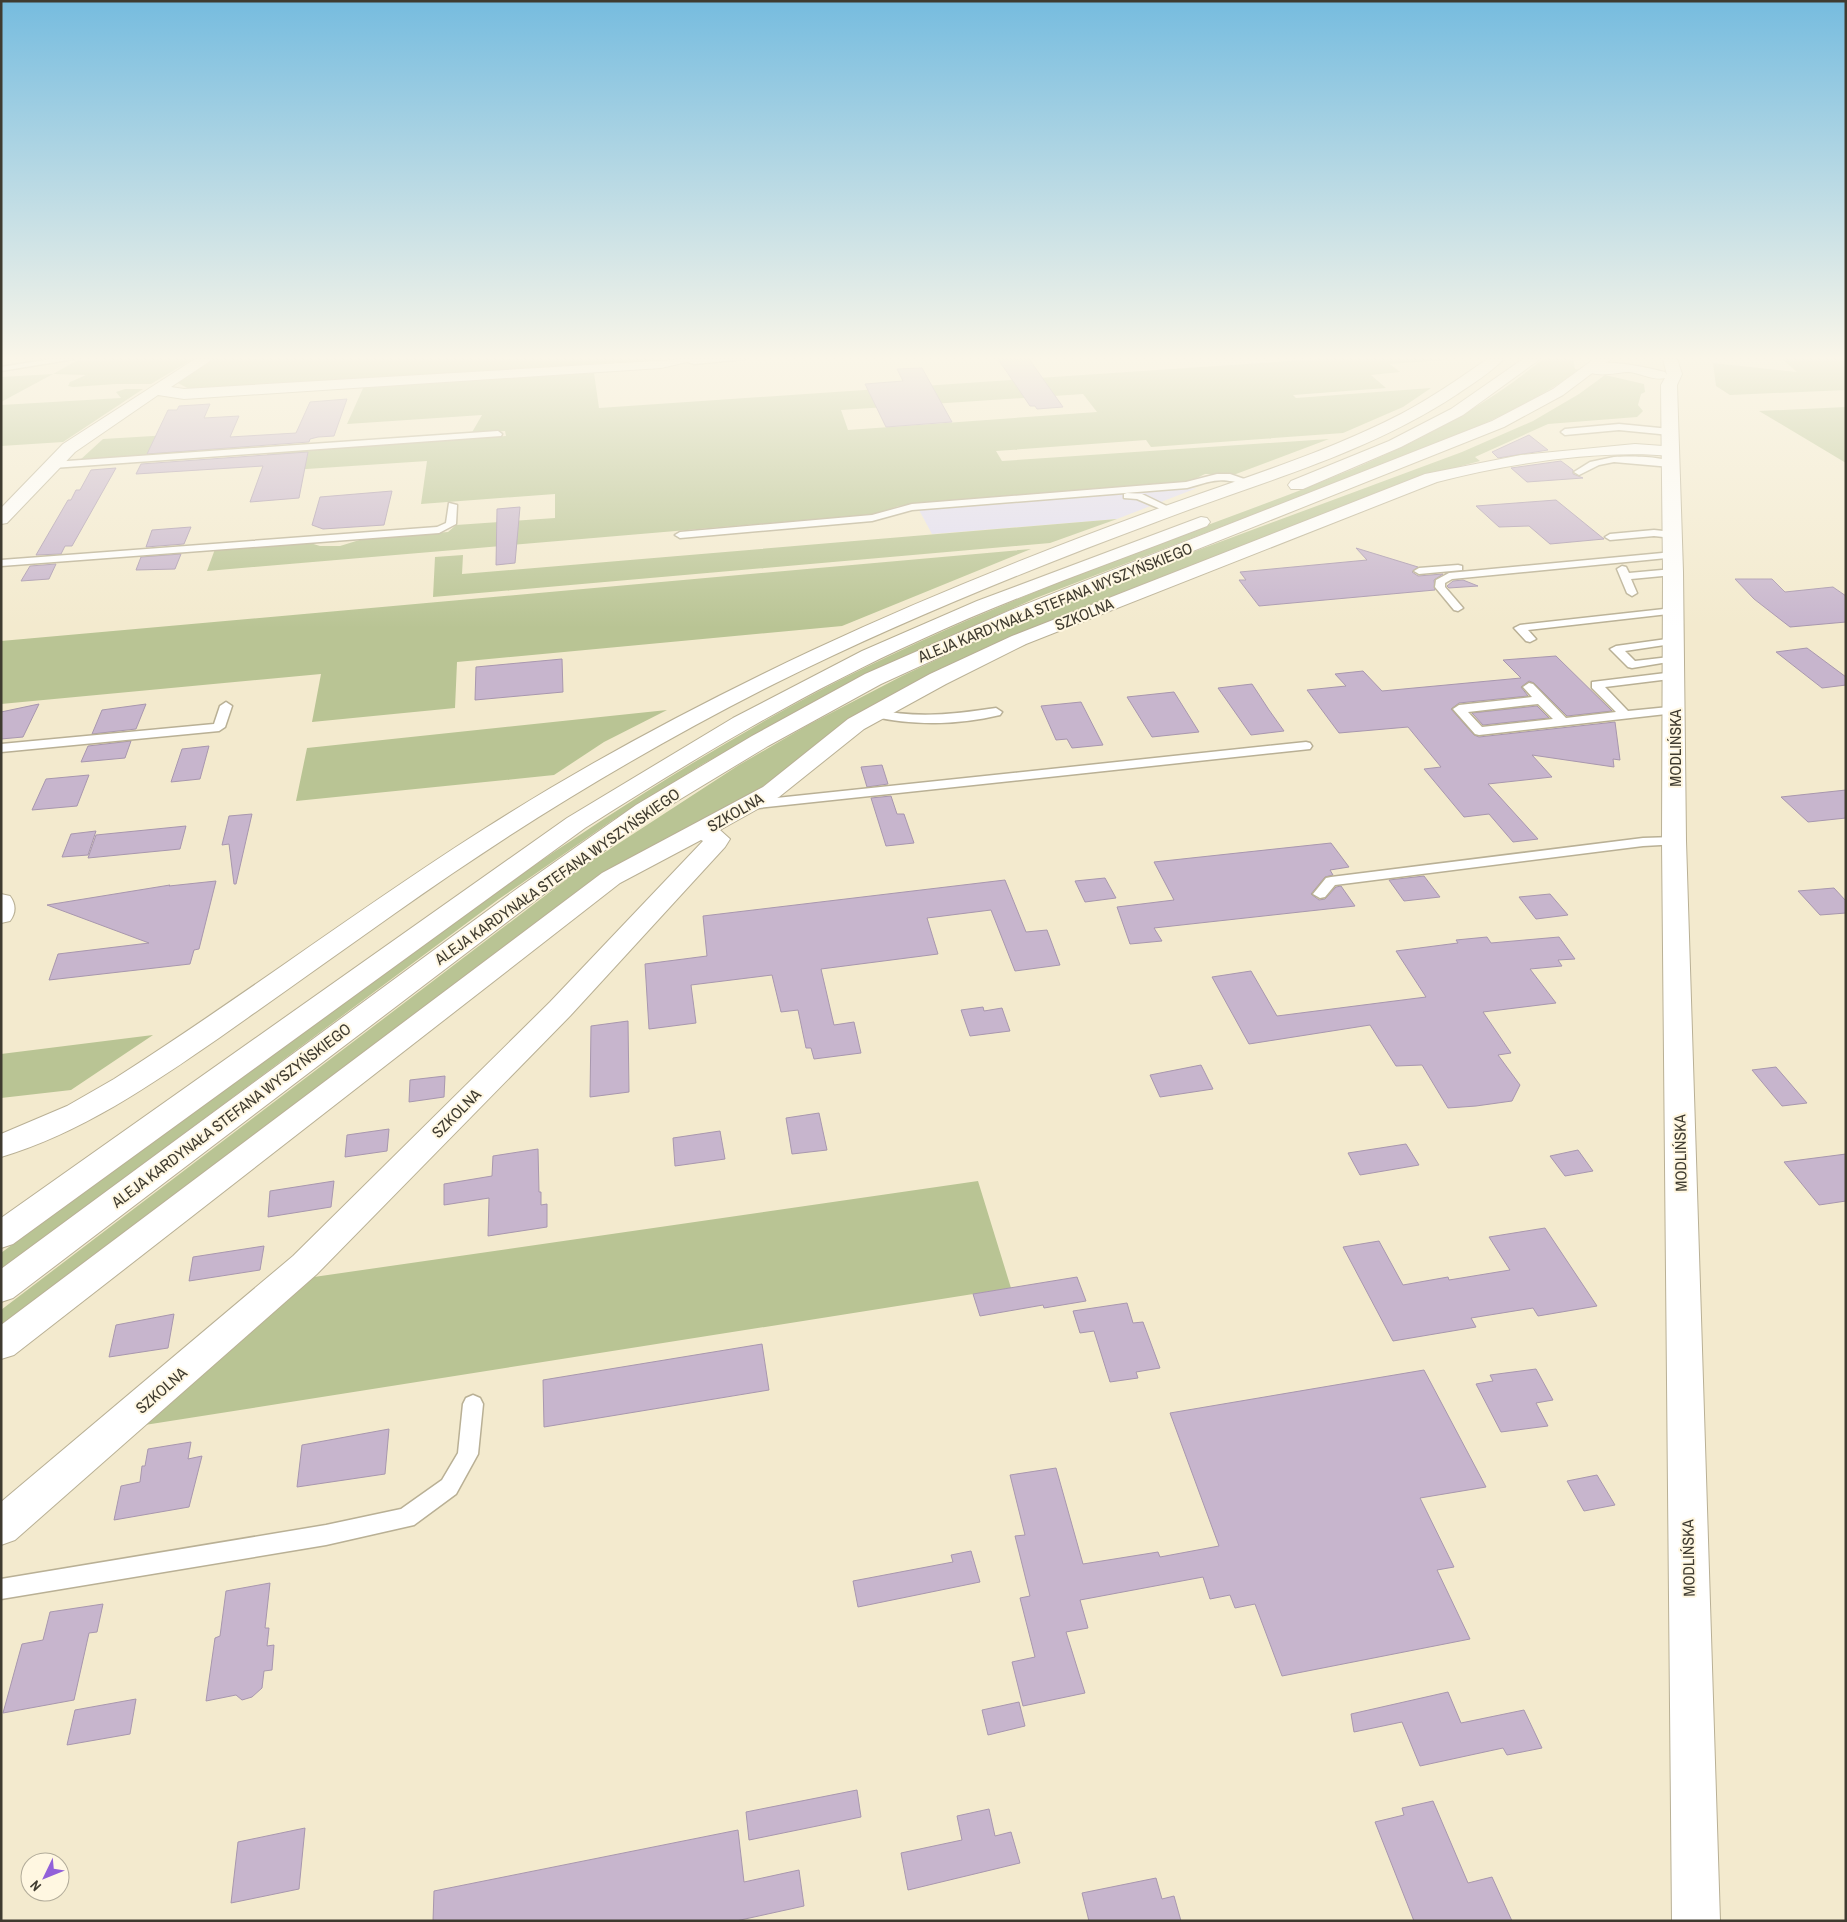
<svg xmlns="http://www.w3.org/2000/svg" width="1847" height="1922" font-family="'Archivo Narrow',sans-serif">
  <rect width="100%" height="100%" fill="#f3eace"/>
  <!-- education -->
  <path fill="#e1ddf3" d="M1197,488L1117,519L932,534L919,510Z"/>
  <!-- green -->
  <path fill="#b9c494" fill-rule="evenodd" d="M110,359H193L151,384H116L73,387L68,386L70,382L86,375L53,374L1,402V377L53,374L76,361Z
    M212,359H667L191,390L178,383Z
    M1318,359H1456L1390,364L1400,372L1371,375L1386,388L1293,395L1296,398L1431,388L1403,407L1343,433L1151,447L1146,440L996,451L1002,461L1329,439L1236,474H1205L1189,482L899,506L875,514L207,571L215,549L307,542L320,546H340L366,538L448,532L456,525L555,518V494L421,504L427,461L261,472L268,452L506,436L505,431L471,434L482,415L347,424L364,386L594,373L599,408ZM1083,394L1097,412L848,430L841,410Z
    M1543,359H1573L1575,369L1580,370C1535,401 1487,423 1437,444L1036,598L890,663L826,696L703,764L613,820L499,899L1,1270V1253C129,1158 256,1063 385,970C525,870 665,773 817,692C936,629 1062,580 1189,532C1311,486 1440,444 1543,359Z
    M1782,359H1846V390L1730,395L1716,386L1713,363L1797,372Z
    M1605,375L1644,384L1645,392L1641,394L1638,405L1643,411L1637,417L1548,424L1475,457L1480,461L1420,477L1017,637L781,774L747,797L702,823L1,1332V1310L584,866L739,765L808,725L902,676L1003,628L1166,562L1462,452L1533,421L1579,394Z
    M125,389H143L63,442L1,446V405L121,398L116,392Z
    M1846,407V463L1759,411Z
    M203,433L195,452L80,460L103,439Z
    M1117,519L1050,543L433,597L435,557L463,555L462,574Z
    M1031,549L842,626L457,662L455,708L312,722L321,674L1,704V641Z
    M667,710L604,742L554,775L296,801L307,748Z
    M153,1035L71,1090L1,1098V1054Z
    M978,1181L1011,1288L132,1427L307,1278Z"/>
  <!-- building -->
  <path fill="#c7b5cd" stroke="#a897ae" d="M998,359H1029L1063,407L1037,409L1035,406H1030Z
    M922,368L952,422L886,427L865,384L903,381L897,369Z
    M347,399L334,436L318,437L310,439L309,442L147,454L168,410H177L179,406L210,404L204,418L239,416L230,437L296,433L310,402Z
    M1529,435L1548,450L1498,458L1492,452Z
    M308,452L299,498L250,502L263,466L136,474L141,464Z
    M1561,461L1573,470V474L1583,478L1527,482L1511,468Z
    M116,468L72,546H65L61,554L36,555L68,500H71L76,490H80L91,470Z
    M392,491L384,525L323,529L312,525L320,497Z
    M1556,500L1604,539L1550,544L1529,526L1499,527L1476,506Z
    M520,507L515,563L496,565L497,509Z
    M191,527L184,544L146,547L152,530Z
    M1356,548L1418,567L1412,572L1418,576L1443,574L1434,580L1435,590L1259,606L1239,580H1246L1240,572L1367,560Z
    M181,554L175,569L136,570L141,557Z
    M56,564L49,579L21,581L30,566Z
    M1735,579H1772L1785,592L1833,587L1846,596V622L1790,627L1754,599Z
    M1463,580L1478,586L1449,588L1447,586L1453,581Z
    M1807,648L1846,677V685L1822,688L1776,652Z
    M1556,656L1612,711L1567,716L1534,683L1529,681L1521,687L1528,696L1459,703L1451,709L1474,735L1479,737L1615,722L1620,760L1613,759L1614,767L1532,755L1552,777L1488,784L1538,839L1513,842L1489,814L1464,817L1424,769L1441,767L1408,727L1339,733L1307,690L1346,686L1335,674L1363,671L1382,691L1521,678L1503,660Z
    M562,659L563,692L475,700L476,667Z
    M1252,684L1269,710L1284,731L1251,735L1218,688Z
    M1174,692L1199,732L1152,737L1127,697Z
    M1081,702L1103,745L1072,748L1067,739L1056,740L1041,706Z
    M39,704L23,737L1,739V712Z
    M146,704L136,729L92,734L102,710Z
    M1537,706L1549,718L1483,725L1472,713Z
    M131,741L125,758L81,762L88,746Z
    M209,746L200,779L171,782L182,749Z
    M882,765L888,784L867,787L861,767Z
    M89,775L77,806L32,810L46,779Z
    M1846,790V818L1808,822L1781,797Z
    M891,796L897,814H904L914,843L886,846L871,798Z
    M252,814L236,884H234L229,844L222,845L229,816Z
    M186,826L180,849L88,858L96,835Z
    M96,831L88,855L62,857L71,834Z
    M1331,843L1349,867L1330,870L1333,875L1325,877L1311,894L1319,900L1325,899L1336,887L1341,886L1355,906L1154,928L1162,941L1130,944L1117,907L1174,900L1154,862Z
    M1424,876L1440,897L1404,901L1389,880Z
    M1105,878L1116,898L1085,902L1075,881Z
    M1005,880L1026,932L1047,930L1060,965L1015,971L991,910L927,918L938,954L821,969L834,1025L854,1022L861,1053L814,1059L811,1048H806L798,1010L781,1012L772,975L691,985L696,1023L649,1029L645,964L707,956L703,916Z
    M216,881L199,949L194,950L190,964L49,980L58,954L149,943L47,905L170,885L169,886Z
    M1834,888L1846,901V913L1820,915L1798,891Z
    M1550,894L1568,915L1536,919L1519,897Z
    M1487,937L1491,943L1559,937L1575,959L1558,960L1562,966L1530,969L1556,1003L1483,1012L1511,1053L1498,1055L1520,1085L1512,1101L1476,1106L1448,1108L1422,1065L1396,1066L1370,1025L1249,1044L1212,977L1251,971L1277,1016L1426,997L1396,951L1458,943L1456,940Z
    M983,1007L984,1011L1002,1008L1010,1031L970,1036L961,1010Z
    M628,1021L629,1092L590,1097L591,1026Z
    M1201,1065L1213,1089L1160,1097L1150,1075Z
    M1776,1067L1807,1103L1782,1106L1752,1070Z
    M445,1076L444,1097L409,1102L410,1080Z
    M819,1113L827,1150L792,1154L786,1118Z
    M389,1129L387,1151L345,1157L347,1135Z
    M720,1131L725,1159L675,1166L673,1138Z
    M1406,1144L1419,1165L1360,1175L1348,1153Z
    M538,1149L539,1192H541V1205L547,1204V1227L488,1236L489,1198L444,1205V1184L492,1176L493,1156Z
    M1578,1150L1593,1171L1565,1176L1550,1156Z
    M1846,1154V1201L1819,1205L1784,1162Z
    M334,1181L331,1207L268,1217L270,1191Z
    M1545,1228L1597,1306L1538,1316L1533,1308L1471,1318L1476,1327L1393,1341L1343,1247L1379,1241L1403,1285L1448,1277L1449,1280L1510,1270L1489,1237Z
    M264,1246L260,1270L189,1281L193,1257Z
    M1077,1277L1086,1301L1044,1308L1043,1305L980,1316L973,1294Z
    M1127,1303L1133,1323L1143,1322L1160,1368L1136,1372L1138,1378L1110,1382L1094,1331L1080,1333L1073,1311Z
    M174,1314L168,1348L109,1357L116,1325Z
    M762,1344L769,1390L544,1427L543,1380Z
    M1536,1369L1553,1400L1536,1403L1548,1426L1501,1432L1476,1384L1493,1381L1490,1375Z
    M1424,1370L1486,1487L1420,1498L1454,1567L1437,1570L1470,1639L1282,1676L1255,1604L1235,1608L1230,1595L1210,1599L1203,1577L1080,1600L1088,1628L1066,1632L1085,1693L1023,1706L1012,1662L1035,1657L1020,1598L1030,1596L1015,1536L1025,1535L1010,1475L1056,1468L1083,1564L1158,1552L1160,1557L1219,1546L1170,1413Z
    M389,1429L385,1474L297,1487L302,1445Z
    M191,1442L188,1459L202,1456L189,1507L114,1520L121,1486L140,1482L142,1466H145L148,1449Z
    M1597,1475L1615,1505L1584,1511L1567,1481Z
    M971,1551L980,1582L858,1607L853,1581L953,1562L951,1555Z
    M270,1583L265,1628H269L267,1646L274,1645L272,1670L264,1671L262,1688L252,1697L242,1700L236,1695L206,1701L215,1638L220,1636L226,1591Z
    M103,1604L97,1632L89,1633L74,1700L3,1713L22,1644L43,1640L50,1612Z
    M1448,1692L1461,1723L1524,1710L1542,1748L1507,1755L1503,1748L1420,1766L1402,1722L1354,1732L1351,1714Z
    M136,1699L130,1734L67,1745L75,1710Z
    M1019,1702L1025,1726L988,1735L982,1710Z
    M857,1790L861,1817L749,1840L746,1812Z
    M1433,1801L1468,1883L1492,1877L1512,1921H1414L1375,1822L1404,1815L1402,1808Z
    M989,1809L995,1836L1011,1832L1020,1863L908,1890L901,1853L962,1840L957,1816Z
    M305,1828L299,1889L231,1903L238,1842Z
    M738,1830L744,1882L799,1870L804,1906L736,1921H433L434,1891Z
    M1156,1878L1162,1899L1174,1896L1181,1921H1089L1082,1893Z"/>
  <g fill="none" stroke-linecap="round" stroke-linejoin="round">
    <!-- lane casing -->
    <g stroke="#b9b095" stroke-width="3">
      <path id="lane" d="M51,359H74L1,371V367Z
        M679,359H745L694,364Z
        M1619,424L1670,429L1674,432L1670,435L1619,430L1565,435L1561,432L1565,429Z
        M498,431L502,434L501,436L53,468L48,465L53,462Z
        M1614,457C1628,456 1665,456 1676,464L1671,467L1614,462L1599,465L1579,475L1574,472L1590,462Z
        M1217,474H1230L1253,482L1248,485C1218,477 1216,480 1187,488L912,510L872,521L680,538L675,535L680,532L872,515L912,504L1186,482Z
        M1127,493L1142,494L1175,510L1170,513L1137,499L1124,498V494Z
        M449,503L457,505L456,524L439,533L1,566V560L437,527L446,523Z
        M1654,530L1673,532L1678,535L1673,538L1654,536L1610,540L1605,537L1610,534Z
        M1673,552L1677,553V557L1452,579L1445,583V587L1463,608L1458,611L1454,610L1435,587L1436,580L1449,573Z
        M1458,565L1462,566V570L1419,574L1414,571L1419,568Z
        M1622,566L1626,567L1629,573L1673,569L1678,572L1673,575L1631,579L1637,593L1632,596L1627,593L1617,569Z
        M1673,608L1678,611L1677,613L1528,630L1536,639L1530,642L1526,641L1514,628L1520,625Z
        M1674,638L1680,641L1678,643L1625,651L1635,661L1678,656L1680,658L1674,661L1632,668L1628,667L1610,649L1616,646Z
        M1674,672L1680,676L1678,678L1605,687L1628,711L1679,706L1681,709L1679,712L1675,713L1479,735L1475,734L1453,709L1459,705L1532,697L1523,687L1529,683L1533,684L1566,718L1616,712L1592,688V682ZM1538,704L1553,719L1482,727L1468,712Z
        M226,702L232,706L225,727L219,731L1,752V744L214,724L220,706Z
        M996,708L1002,712L1000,715C959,725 912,726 871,716L869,713L875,709C916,719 955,714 996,708Z
        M1306,742L1310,743L1312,746L1310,749L749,809L742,805L749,801Z
        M1674,837L1679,838L1681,841L1679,844L1643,846L1335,885L1325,897L1320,898L1313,894L1326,878L1331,877L1643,838Z
        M473,1395L480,1398L483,1404L478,1454L456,1494L414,1525L326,1545L1,1599V1579L326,1525L401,1509L442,1480L458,1453L463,1404L466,1398Z"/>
    </g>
    <!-- street casing -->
    <g stroke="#b9b095" stroke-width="2">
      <path id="street" d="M195,359H213L171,387L184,389L689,359L687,362L661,368L184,399L158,395L75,452L7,523L1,524V508L63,444Z
        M1487,359H1504C1490,373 1472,384 1456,395C1365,455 1257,483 1156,522C1027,570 899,622 776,683C643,750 516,827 394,914C336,955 277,997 219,1038C151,1085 81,1133 1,1157V1134L67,1106L114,1079C240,999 358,909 484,829C589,762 700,703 813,650C922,599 1034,554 1146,513C1232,481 1320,456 1401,414C1431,398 1459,379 1487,359Z
        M1635,444L1677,447L1679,451L1677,455L1671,456C1601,449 1505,464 1437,482L1026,644L946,684L864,729L779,797L720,830L730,839L725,847L570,1016L317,1274L15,1540L1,1545V1502L293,1256L550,1002L703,841L701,840L620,883L14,1355L1,1359V1325L602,873L763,787L848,719L930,674L1012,636L1425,474L1521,455Z
        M1,894L10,896C16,904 16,913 10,921L1,923Z"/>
    </g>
    <!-- secondary casing -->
    <g stroke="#b9b095" stroke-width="2">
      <path id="secondary" d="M1663,359H1677L1682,374L1677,385L1683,572L1686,841L1720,1921H1672L1662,841L1663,572L1661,385L1665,378C1653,381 1641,373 1629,372C1618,372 1593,379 1586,369C1595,355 1650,368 1665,372L1667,375Z"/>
    </g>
    <!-- primary casing -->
    <g stroke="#b9b095" stroke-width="2">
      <path id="primary" d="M1523,359H1540L1463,415L1401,447L1303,489H1291L1288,485L1291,481L1389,441L1451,409Z
        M1594,359H1611L1563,395L1504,427L1025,618L881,684L768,746L654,815L536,900L13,1298L1,1302V1269L518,888L636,805L752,736L865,674L1011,610L1492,421L1553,389Z
        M1201,517L1207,518L1210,522L1207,526C1111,563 1013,597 920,640C803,693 693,759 585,828L13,1244L1,1248V1218L567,818L733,718L862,651L977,601Z"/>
    </g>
    <!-- lane -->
    <use href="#lane" fill="#fff" fill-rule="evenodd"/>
    <!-- street -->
    <use href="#street" fill="#fff" fill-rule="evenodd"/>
    <!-- secondary -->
    <use href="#secondary" fill="#fff" fill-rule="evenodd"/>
    <!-- primary -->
    <use href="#primary" fill="#fff" fill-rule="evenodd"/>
  </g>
  <!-- sky -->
  <linearGradient id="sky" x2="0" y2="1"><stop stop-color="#76bcdf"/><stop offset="0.57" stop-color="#faf6e9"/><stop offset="1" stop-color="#faf6e9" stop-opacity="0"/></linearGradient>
  <rect width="1847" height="628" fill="url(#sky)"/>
  <g text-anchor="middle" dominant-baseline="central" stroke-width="4" stroke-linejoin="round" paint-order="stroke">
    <!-- street labels -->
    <g font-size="16" fill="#3f3b30" stroke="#fff7e1">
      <text transform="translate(1055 602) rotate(-22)">ALEJA KARDYNAŁA STEFANA WYSZYŃSKIEGO</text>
      <text transform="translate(1084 614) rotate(-22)">SZKOLNA</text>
      <text transform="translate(1675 748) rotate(-90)">MODLIŃSKA</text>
      <text transform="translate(735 812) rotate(-30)">SZKOLNA</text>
      <text transform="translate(557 876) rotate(-35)">ALEJA KARDYNAŁA STEFANA WYSZYŃSKIEGO</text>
      <text transform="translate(456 1113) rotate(-45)">SZKOLNA</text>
      <text transform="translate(231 1115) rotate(-37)">ALEJA KARDYNAŁA STEFANA WYSZYŃSKIEGO</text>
      <text transform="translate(1680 1153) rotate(-91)">MODLIŃSKA</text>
      <text transform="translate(161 1390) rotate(-41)">SZKOLNA</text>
      <text transform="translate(1688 1558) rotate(-91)">MODLIŃSKA</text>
    </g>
  </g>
  <!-- border -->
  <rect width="1847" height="1922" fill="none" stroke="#3f3b30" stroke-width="5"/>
  <!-- north arrow -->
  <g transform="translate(45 1877) rotate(227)"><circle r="24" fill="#fff7e1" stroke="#b2ac9a"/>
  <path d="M0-4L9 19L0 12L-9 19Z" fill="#9260d9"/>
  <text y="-8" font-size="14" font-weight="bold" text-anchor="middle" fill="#3f3b30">N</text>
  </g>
</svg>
